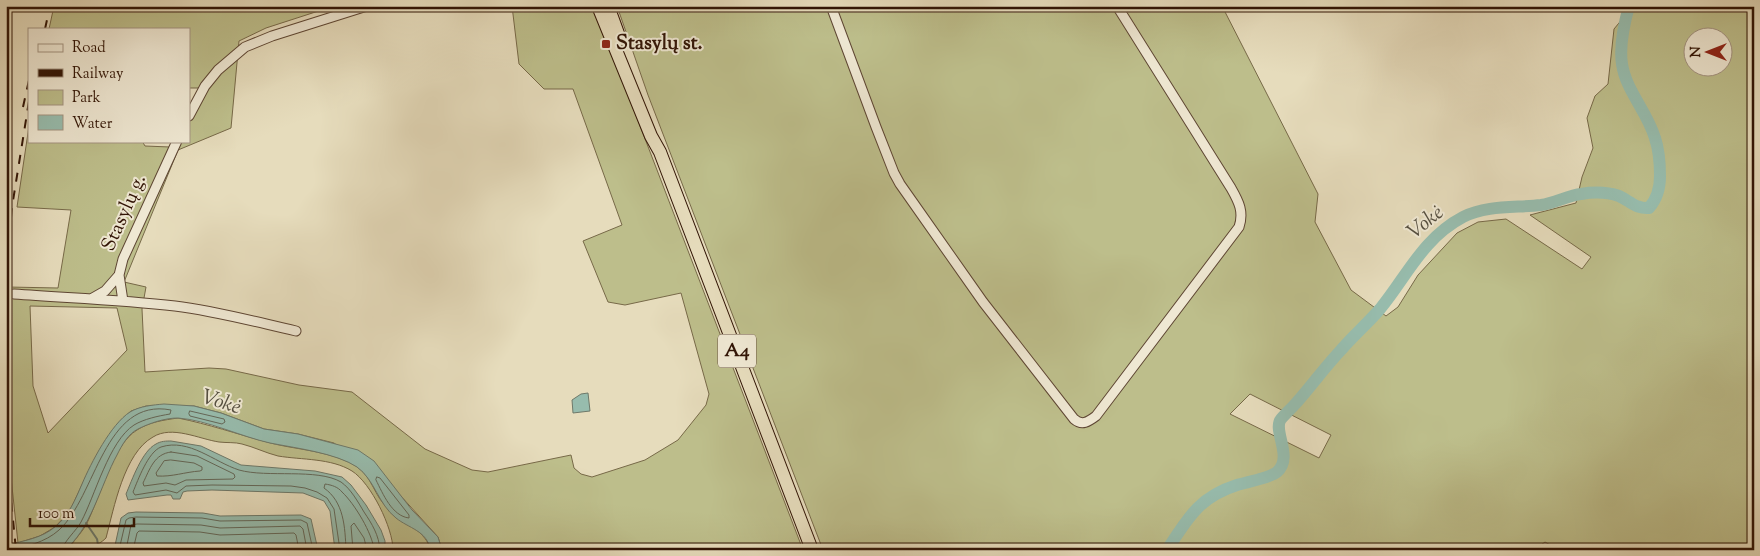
<svg xmlns="http://www.w3.org/2000/svg" width="1760" height="556" font-family="'Sorts Mill Goudy',serif">
  <rect width="100%" height="100%" fill="#e6dcbc"/>
  <filter id="stains"><feTurbulence type="fractalNoise" baseFrequency=".004" numOctaves="4"/><feColorMatrix values="0 0 0 0 .2 0 0 0 0 .09 0 0 0 0 .02 0 0 0 .5 -.17"/></filter>
  <radialGradient id="worn" r=".72"><stop offset=".6" stop-color="#630" stop-opacity="0"/><stop offset="1" stop-color="#630" stop-opacity=".3"/></radialGradient>
  <!-- green -->
  <path fill="#bdbe8b" stroke="#776948" fill-rule="evenodd" d="M54,6H334L266,28L239,41L231,128L178,150L124,282L146,287L142,309L145,372L209,368L226,369L299,385L352,392L425,449L472,470L488,472L571,455L574,468L581,474L592,477L645,460L678,440L706,405L709,394L681,293L625,305L608,302L583,241L622,225L573,89H544L519,64L512,6H594L803,550H442L438,537L399,494L334,443L298,434L264,429L221,413L194,406H146L131,411L118,423L104,445L87,474L70,511L55,527L40,536L18,543L8,449L6,397L8,287L58,288L71,210L17,207L29,126V141H142L145,146L170,147L173,141H189V110L199,88H189V29H49ZM30,306L117,308L127,350L48,433L33,386Z
    M617,6H1222L1318,194L1315,222L1351,290L1386,316L1398,307L1418,275L1457,233L1478,222L1506,219L1582,269L1591,257L1530,215L1576,203L1582,177L1593,148L1587,118L1595,96L1608,84L1614,29L1633,6H1754V550H1559L1545,542L1534,550H823L648,95ZM1692,38H1722V68H1692ZM1250,394L1331,435L1319,458L1230,414Z
    M178,418C208,424 237,434 267,442C295,450 329,450 356,466C373,477 374,497 388,508C400,518 429,534 430,550H393C393,528 371,483 352,471C331,458 302,460 278,456C266,453 254,447 242,444C235,442 227,443 219,442C199,439 172,425 153,437C124,453 114,508 106,538C96,548 85,548 72,544C76,538 82,532 86,525C99,500 112,445 137,430C149,422 164,420 178,418Z"/>
  <!-- water -->
  <path fill="#97bcad" stroke="#6e796a" d="M588,393L590,411L573,413L572,400L581,394Z
    M164,404L194,406L221,413L264,429L298,434L358,450L374,461L412,510L438,537L442,550H430C428,531 408,528 396,518C378,504 375,480 357,467C336,453 295,448 270,443C242,437 207,420 178,418C165,418 150,423 138,429C128,434 122,445 117,455C101,484 90,532 64,550H6V545C23,541 43,538 56,526C69,515 75,500 82,484C91,463 111,424 130,412C140,406 153,405 164,404Z
    M171,441L201,446L241,465L315,471L342,477L351,485L366,505L381,530L385,541V550H335L330,511L324,501L303,493L212,490L187,491L183,492L180,499H173L171,495H167L128,500L126,494C132,480 142,451 156,444C161,441 166,441 171,441Z
    M136,512L203,513L220,516L301,515L311,519L318,550H114L121,518L128,513Z"/>
  <g fill="none" stroke-linecap="round" stroke-linejoin="round">
    <!-- shore -->
    <path stroke="#646859" stroke-width="1" d="M190,411L224,419L225,422L222,424L190,416L189,414Z
      M171,452L197,456L234,474L235,477L233,479L186,480L175,485L166,483L144,486L143,483C150,469 154,454 171,452Z
      M171,460L194,463L202,467V470L200,471C185,472 172,477 157,476L156,473L164,461Z
      M377,477L380,478L409,515V518C392,516 383,494 376,480Z
      M6,550C24,548 46,542 59,530C96,497 104,397 171,410L170,414C158,416 144,419 134,425C109,441 95,496 81,522C77,530 63,542 62,550
      M119,550L126,520L129,518L136,517L202,518L220,521L301,520L307,523L313,550
      M126,550L131,525L137,524L201,525L220,528L300,526L303,529L307,550
      M133,550L137,533L139,531L200,532L220,535L294,533L296,535L299,550
      M340,550L334,509L327,498L317,492L305,488L291,486L212,485L186,486L177,493L166,490L135,495L133,492C138,480 148,452 161,447C189,438 214,462 239,470C267,478 317,468 341,482C351,489 358,502 364,512C372,524 379,535 380,550
      M346,550C345,527 344,502 324,488L325,484C332,485 338,487 342,492C354,503 373,534 374,550
      M353,550L351,526L354,523L364,538L367,550"/>
    <!-- stream -->
    <path stroke="#6e796a" stroke-width="2" d="M86,523L97,539L99,550"/>
    <!-- river -->
    <path stroke="#97bcad" stroke-width="12" d="M1167,550C1188,518 1199,497 1237,485C1247,482 1270,478 1277,472C1294,457 1272,430 1281,419C1286,413 1292,408 1297,402C1312,385 1325,367 1341,350C1353,336 1368,323 1380,309C1407,276 1423,238 1463,217C1487,205 1515,208 1541,205C1555,203 1569,195 1581,194C1593,192 1607,192 1619,196C1630,201 1636,209 1649,208C1657,199 1660,187 1660,176C1660,163 1659,150 1655,138C1647,111 1626,91 1622,64C1619,45 1624,24 1629,6"/>
    <!-- minor casing -->
    <g stroke="#5e4633" stroke-width="11">
      <path id="minor" d="M831,6L876,127L894,173L900,184L983,302L1074,419C1082,426 1088,422 1096,416L1239,227C1244,212 1239,202 1231,188L1117,6
        M189,116L205,86L218,70L245,47L272,36L367,6
        M14,294C68,298 122,300 175,306C216,311 256,322 296,331
        M91,299L105,291L119,275
        M123,301L119,275L123,259L177,141"/>
    </g>
    <!-- highway casing -->
    <g stroke="#311405" stroke-width="14">
      <path id="highway" d="M598,6L651,136L660,152L812,550
        M608,6L620,39"/>
    </g>
    <!-- minor -->
    <use href="#minor" stroke="#efe8d3" stroke-width="9"/>
    <!-- highway -->
    <use href="#highway" stroke="#e6dcbc" stroke-width="12"/>
    <!-- rail -->
    <path stroke="#311405" stroke-width="2" stroke-dasharray="9 9" stroke-linecap="butt" d="M45,29L50,6
      M23,107L29,80
      M6,271L12,207L29,101
      M6,449L16,550"/>
  </g>
  <!-- markers -->
  <rect fill="#8f2418" stroke="#efe8d3" stroke-width="2" x="601" y="39" width="10" height="10" rx="2.5"/>
  <g text-anchor="middle" dominant-baseline="central" stroke-width="4" stroke-linejoin="round" paint-order="stroke">
    <!-- shield labels -->
    <rect fill="#efe8d3" stroke="#6a5443" stroke-width="1" x="718" y="334.5" width="38" height="33" rx="4"/>
    <g font-size="19" font-weight="bold" fill="#311405">
      <text x="737" y="351">A4</text>
    </g>
    <!-- poi labels -->
    <g font-size="20" font-weight="bold" fill="#311405" stroke="#efe8d3" text-anchor="start">
      <text x="616" y="44">Stasylų st.</text>
    </g>
    <!-- street labels -->
    <g font-size="20" fill="#311405" stroke="#efe8d3">
      <text transform="translate(125 213) rotate(-66)">Stasylų g.</text>
    </g>
    <!-- water labels -->
    <g font-size="21" font-style="italic" fill="#554f40" stroke="#efe8d3">
      <text transform="translate(1426 223) rotate(-39)">Vokė</text>
      <text transform="translate(221 403) rotate(17)">Vokė</text>
    </g>
  </g>
  <!-- margin -->
  <rect width="1760" height="556" fill="none" stroke="#e6dcbc" stroke-width="25"/>
  <rect x="8" y="8" width="1745" height="541" fill="none" stroke="#311405" stroke-width="2.5"/>
  <rect x="12" y="12" width="1735" height="531" fill="none" stroke="#311405"/>
  <!-- legend -->
  <rect x="28" y="28" width="162" height="115" fill="#efe8d3" stroke="#a39381"/>
  <rect x="38" y="44" width="25" height="8" fill="#efe8d3" stroke="#a39381"/>
  <text x="72" y="52" font-size="15" fill="#311405">Road</text>
  <rect x="38" y="69" width="25" height="8" fill="#311405" stroke="#a39381"/>
  <text x="72" y="78" font-size="15" fill="#311405">Railway</text>
  <rect x="38" y="90" width="25" height="15" fill="#bdbe8b" stroke="#a39381"/>
  <text x="72" y="102" font-size="15" fill="#311405">Park</text>
  <rect x="38" y="115" width="25" height="15" fill="#97bcad" stroke="#a39381"/>
  <text x="72" y="128" font-size="15" fill="#311405">Water</text>
  <!-- north arrow -->
  <g transform="translate(1708 52) rotate(270)"><circle r="24" fill="#efe8d3" stroke="#a39381"/>
  <path d="M0-4L9 19L0 12L-9 19Z" fill="#8f2418"/>
  <text y="-8" font-size="14" font-weight="bold" text-anchor="middle" fill="#311405">N</text>
  </g>
  <!-- scale -->
  <path d="M30 518v8h104v-8" fill="none" stroke="#311405" stroke-width="2.5"/>
  <text x="38" y="518" font-size="15" fill="#311405" stroke="#efe8d3" stroke-width="4" paint-order="stroke">100 m</text>
  <rect width="100%" height="100%" filter="url(#stains)"/>
  <rect width="100%" height="100%" fill="url(#worn)"/>
</svg>
